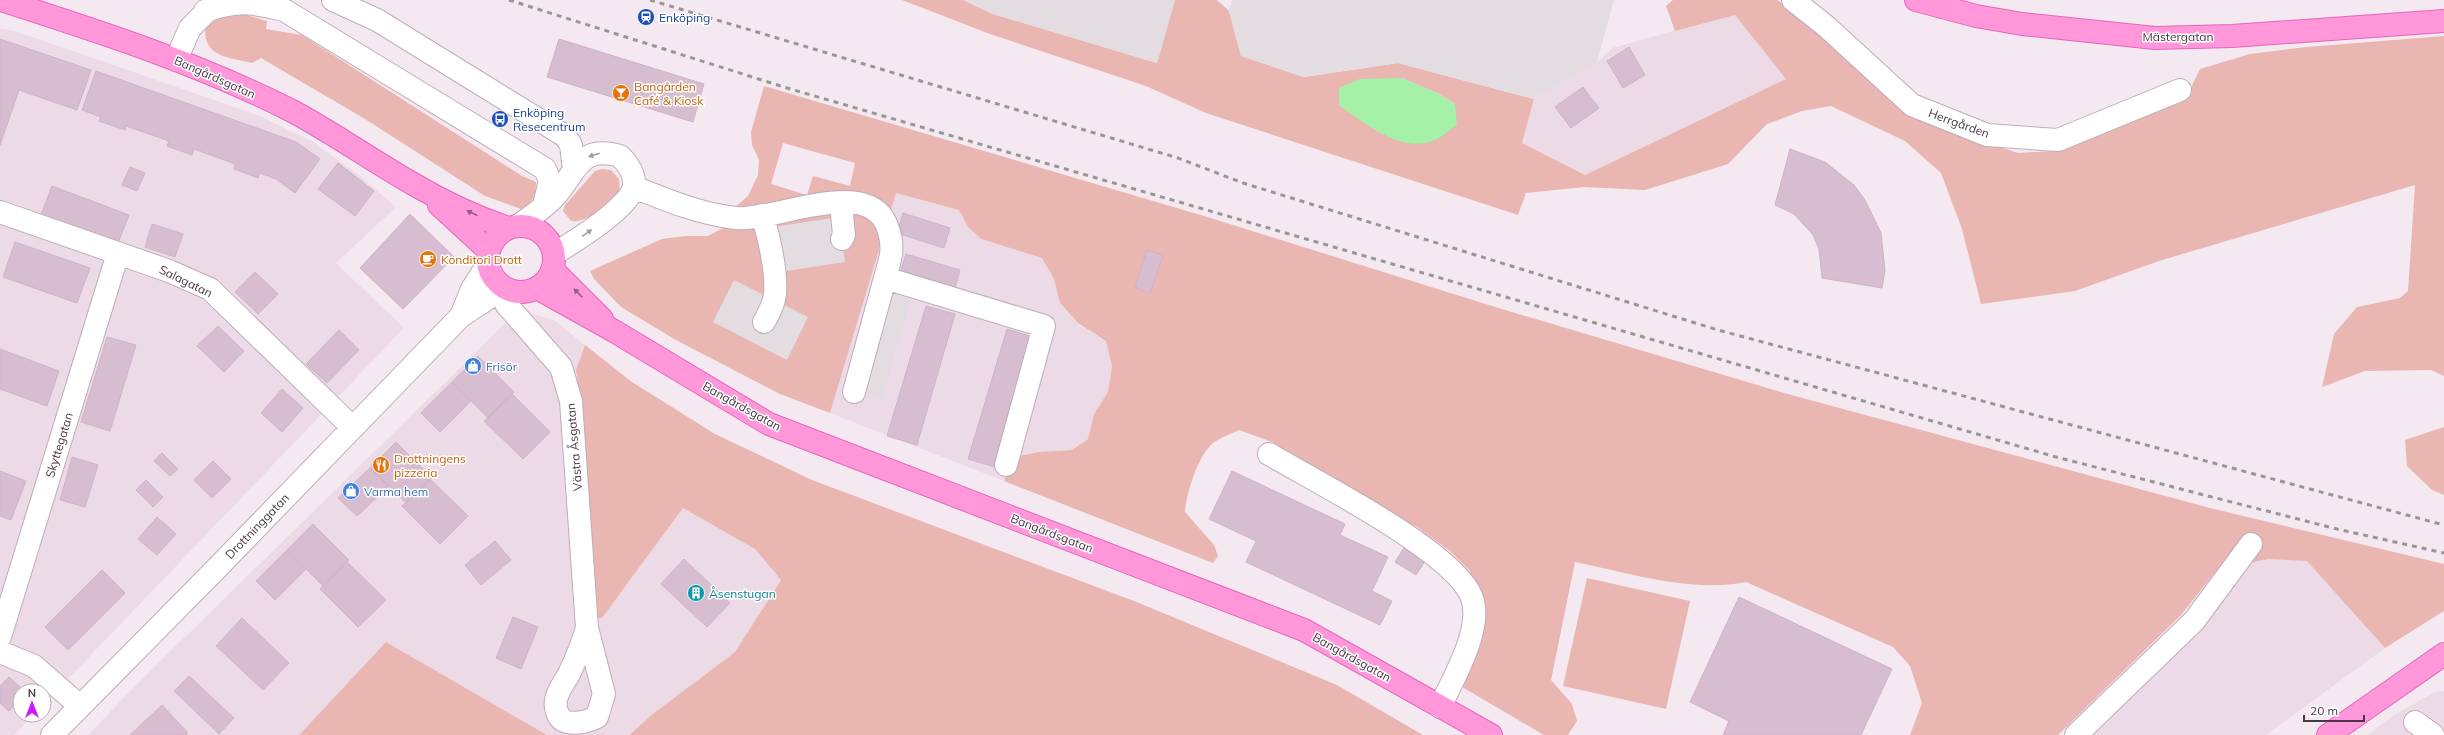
<svg xmlns="http://www.w3.org/2000/svg" width="2444" height="735" font-family="Mulish,sans-serif">
  <rect width="100%" height="100%" fill="#f4e9f0"/>
  <!-- residential -->
  <path fill="#ecdbe7" d="M1735,14L1786,79L1585,175L1522,143L1534,99L1597,62L1612,48Z
    M0,29L15,31L260,116L313,142L359,175L396,207L336,263L404,328L44,704V691H20V715H33L14,735H0Z
    M896,193L959,210L968,227L981,239L1042,258L1054,279L1060,303L1078,324L1106,341L1112,366L1108,393L1094,414L1088,439L1072,450L1039,452L1013,457L1004,481L830,413Z
    M516,313L533,314L554,320L585,345L576,370L584,420L602,618L683,508L755,549L781,580L735,652L654,713L629,735H547L386,642L299,735H88L138,683Z
    M2268,559L2307,560L2385,648L2266,735H2090L2244,564Z
    M2444,691V735H2367L2394,715L2435,692Z"/>
  <!-- green -->
  <path fill="#e9b6b1" fill-rule="evenodd" d="M902,0H963L993,14L1157,63L1175,0H1217L1229,11L1241,56L1304,77L1398,63L1534,99L1522,143L1585,175L1786,79L1735,15L1675,31L1666,6L1673,0H1777L1784,4L1909,112L1984,142L2018,153L2053,151L2145,115L2190,90L2200,69L2250,54L2307,47L2444,36V376L2431,370L2365,371L2322,387L2334,334L2357,307L2400,298L2408,291L2415,185L2159,261L2075,291L1981,304L1962,229L1941,173L1905,141L1831,106L1802,111L1767,124L1728,164L1645,190L1584,187L1526,193L1518,215L1206,113L1146,86L990,34ZM1402,78L1437,93L1455,104L1412,143L1390,137L1339,105V88Z
    M226,13L243,14L267,21L266,29L302,35L522,176L536,182C536,197 533,202 521,209L485,196L365,119L261,58L252,63C229,57 204,58 205,28Z
    M764,86L1214,219L1492,306L1784,393L2210,508L2444,564V611L2385,648L2307,561L2268,559L2217,570L2181,615L2058,735H1910L1922,703L1910,666L1893,647L1746,582C1690,593 1630,573 1575,562L1551,680L1572,704L1577,721L1568,735H1544L1457,684L1478,598L1470,571L1450,551L1417,527L1353,493L1272,442L1239,430C1231,434 1219,438 1212,444C1198,456 1186,494 1185,512L1214,545L1218,556L1213,563L1004,481L1013,457L1039,452L1072,450L1088,439L1094,414L1108,392L1112,366L1106,341L1078,323L1060,303L1054,279L1042,258L981,239L968,227L959,210L896,193L830,413L780,394L676,340L621,307L594,279L590,271L662,239L685,236H708L723,228L734,208L748,196L758,175L759,160L752,145L751,132ZM783,143L855,163L850,186L813,176L807,195L771,184Z
    M602,169L611,170L619,179C620,187 620,194 615,200C608,208 580,224 571,221L563,211L565,205L595,171Z
    M585,345L632,382L715,434L812,480L1134,601L1337,685L1423,735H629L654,713L735,652L781,580L755,549L683,508L602,618H595L584,420L576,370Z
    M2444,427V495L2432,490L2407,466L2405,440Z
    M1587,578L1690,601L1666,709L1563,686Z
    M386,642L547,735H299Z"/>
  <!-- parking -->
  <path fill="#e3dde1" d="M963,0H1175L1157,63L993,14Z
    M1232,0H1614L1597,62L1534,99L1398,63L1304,77L1241,56L1229,11Z
    M839,217L845,262L773,273L767,228Z
    M734,280L808,317L787,360L713,322Z
    M889,293L911,299L882,399L863,391Z"/>
  <!-- water -->
  <path fill="#a5f1a8" d="M1402,78L1437,93L1455,104L1457,125C1451,129 1444,135 1437,139C1404,156 1364,123 1339,105V88L1360,79Z"/>
  <!-- building -->
  <path fill="#d6bed0" stroke="#d1b1c9" d="M0,39L91,70L77,110L19,90L0,145Z
    M559,39L704,84L693,122L547,77Z
    M1629,47L1645,75L1623,88L1607,61Z
    M96,71L296,142L320,159L295,193L276,179L260,173L258,178L234,169L235,164L194,149L192,155L167,146L169,141L126,126L125,130L99,121L101,117L82,110Z
    M1583,87L1599,108L1571,128L1555,107Z
    M1790,149L1825,162L1854,185L1865,200L1881,233L1885,270L1882,288L1822,278L1819,249L1813,235L1794,214L1775,205Z
    M338,163L374,191L355,216L318,189Z
    M130,167L145,173L137,191L122,185Z
    M52,186L129,215L118,243L41,215Z
    M903,213L950,228L944,248L897,233Z
    M410,214L454,257L403,309L360,268Z
    M152,224L183,234L175,257L145,247Z
    M15,242L90,268L77,303L3,277Z
    M1147,250L1163,255L1150,293L1135,287Z
    M906,254L960,270L954,292L899,276Z
    M255,272L278,294L258,314L235,292Z
    M926,306L955,314L917,445L887,436Z
    M218,326L244,351L224,372L197,346Z
    M1007,329L1036,338L998,468L968,459Z
    M339,330L359,350L327,383L306,364Z
    M107,337L136,345L110,431L81,422Z
    M0,349L59,371L47,406L0,389Z
    M478,356L514,392L488,418L452,382Z
    M452,382L471,401L440,432L421,413Z
    M282,389L303,408L282,432L261,413Z
    M512,394L550,432L523,459L484,421Z
    M396,442L432,478L406,503L370,468Z
    M162,453L178,469L170,476L154,461Z
    M72,457L98,465L85,507L60,500Z
    M213,461L231,479L212,498L194,480Z
    M370,468L389,486L357,516L338,498Z
    M0,471L26,481L11,520L0,516Z
    M1232,471L1345,524L1340,535L1388,557L1372,591L1392,601L1380,625L1246,562L1256,541L1209,519Z
    M430,479L468,516L440,544L402,506Z
    M146,480L163,497L153,507L136,490Z
    M157,517L176,534L157,555L138,539Z
    M313,524L349,560L323,586L287,550Z
    M495,541L511,560L481,585L465,565Z
    M1404,548L1425,561L1416,575L1395,562Z
    M287,550L306,569L275,600L256,581Z
    M684,559L730,603L707,627L661,584Z
    M347,562L386,600L358,627L320,589Z
    M102,570L125,593L68,650L45,627Z
    M1739,597L1892,669L1861,735H1723L1729,721L1690,702Z
    M513,617L538,627L521,669L496,658Z
    M242,618L289,663L263,690L216,646Z
    M189,676L234,718L219,734L174,691Z
    M9,677L24,691H20V699L9,711L0,703V686Z
    M162,705L188,733L186,735H130Z"/>
  <g fill="none" stroke-linecap="round" stroke-linejoin="round">
    <!-- minor casing -->
    <g stroke="#c0abba" stroke-width="24">
      <path id="minor" d="M333,0L377,20L565,136L571,145L574,170
        M1793,0L1827,27L1912,105L1987,135L2058,140L2180,90
        M205,11C239,0 250,2 284,10L545,169L550,181L544,205
        M176,60L190,28L216,2
        M634,187C666,200 700,214 735,218C774,222 868,175 887,226C895,247 891,257 885,278L1044,326L1006,465
        M841,203L844,235L842,239
        M0,212L169,271L210,289L352,427
        M762,215C769,236 777,272 775,294C774,304 769,313 764,322
        M519,225C532,216 547,206 557,194C578,168 581,145 620,156C628,164 635,173 634,185C633,206 572,243 554,254
        M461,316L472,289L488,264
        M854,392L885,278
        M1269,454C1314,481 1456,552 1472,598C1483,629 1453,679 1440,707
        M0,637L118,253
        M0,652L34,666L80,706
        M2415,722L2433,735
        M52,735L217,568L461,316L504,288L506,304L561,367L571,401L587,628C582,644 576,659 569,674C565,681 560,688 557,696C554,705 556,719 567,722C578,724 586,722 597,717L604,694L587,628
        M2076,735L2194,621L2251,544"/>
    </g>
    <!-- major casing -->
    <g stroke="#e566ba" stroke-width="24">
      <path id="major" d="M1,0C101,32 200,64 294,112C335,134 374,162 415,185C444,202 476,217 508,228
        M1916,0L1976,16L2022,24L2155,38L2232,36L2444,21
        M439,205L488,250
        M488 259a33 33 0 1 1 66 0a33 33 0 1 1-66 0Z
        M553,270L602,319
        M537,288L614,331L769,424L1304,630L1491,735
        M2328,735L2444,654"/>
    </g>
    <!-- minor -->
    <use href="#minor" stroke="#fff" stroke-width="22"/>
    <!-- major -->
    <use href="#major" stroke="#ff97da" stroke-width="22"/>
    <!-- rail -->
    <path stroke="#979797" stroke-width="3" stroke-dasharray="5 5" stroke-linecap="butt" d="M509,0L787,88L2056,457L2337,529L2444,553
      M650,0L1178,158L1243,183L1718,330L2444,525"/>
  </g>
  <!-- one-way arrows -->
  <defs><path id="oneway-solid" d="M-6-.8H1V-3.2L6.5 0L1 3.2V.8H-6Z"/></defs>
  <g fill="#a49ba2">
    <use href="#oneway-solid" transform="translate(594 155) rotate(163)"/>
    <use href="#oneway-solid" transform="translate(587 233) rotate(-35)"/>
  </g>
  <g fill="#915d80">
    <use href="#oneway-solid" transform="translate(472 213) rotate(-154)"/>
    <use href="#oneway-solid" transform="translate(578 293) rotate(-134)"/>
  </g>
  <!-- icons -->
  <defs>
    <g id="station-disc" transform="scale(0.9)"><circle r="9.5" fill="#1a4fb4" stroke="#fff"/><path d="M-3-6H3Q5-6 5-4V2Q5 4 3 4L4.5 6H3L1.5 4h-3L-3 6H-4.5L-3 4Q-5 4-5 2V-4Q-5-6-3-6ZM-3.5-4v3h7v-3ZM-3.5 1v1.5H-2V1ZM2 1v1.5H3.5V1Z" fill="#fff"/></g>
    <g id="bar-disc" transform="scale(0.9)"><circle r="9.5" fill="#e8710a" stroke="#fff"/><path d="M-6-5H6L.8 .8V4.5H3.5V6h-7V4.5H-.8V.8Z" fill="#fff"/></g>
    <g id="bus-disc" transform="scale(0.9)"><circle r="9.5" fill="#1a4fb4" stroke="#fff"/><path d="M-5-6H5V4H4V6H2V4H-2V6H-4V4H-5ZM-3.5-4V0h7V-4ZM-3.5 1.2v1.5H-2V1.2ZM2 1.2v1.5H3.5V1.2Z" fill="#fff"/></g>
    <g id="cafe-disc" transform="scale(0.9)"><circle r="9.5" fill="#e8710a" stroke="#fff"/><path d="M-5.5-4.5H6V0H3Q3 3.5 0 3.5H-2.5Q-5.5 3.5-5.5 0ZM3-3.2v2h1.7v-2ZM-6 4.5H4V6H-6Z" fill="#fff"/></g>
    <g id="shop-disc" transform="scale(0.9)"><circle r="9.5" fill="#3f7fe0" stroke="#fff"/><path d="M-5-2.5h2.3a2.7 3.5 0 0 1 5.4 0H5L5.5 6h-11ZM-1.5-2.5h3a1.5 2.3 0 0 0-3 0Z" fill="#fff"/></g>
    <g id="restaurant-disc" transform="scale(0.9)"><circle r="9.5" fill="#e8710a" stroke="#fff"/><path d="M-5-6h1v4h1v-4h1v4h1v-4h1v5L-1.5 .5V6h-2V.5L-5-1ZM5-6V6H3V1.5H1.5Q1.5-4 5-6Z" fill="#fff"/></g>
    <g id="building-disc" transform="scale(0.9)"><circle r="9.5" fill="#0f9aa8" stroke="#fff"/><path d="M-4-6H4V6H1V3H-1V6H-4ZM-2.5-4.3h1.7v1.8h-1.7ZM.8-4.3h1.7v1.8H.8ZM-2.5-1h1.7V.8h-1.7ZM.8-1h1.7V.8H.8Z" fill="#fff"/></g>
  </defs>
  <g fill-rule="evenodd">
    <use href="#station-disc" x="646" y="17"/>
    <use href="#bar-disc" x="621" y="93"/>
    <use href="#bus-disc" x="500" y="119"/>
    <use href="#cafe-disc" x="428" y="259"/>
    <use href="#shop-disc" x="473" y="366"/>
    <use href="#restaurant-disc" x="381" y="465"/>
    <use href="#shop-disc" x="351" y="491"/>
    <use href="#building-disc" x="696" y="593"/>
  </g>
  <g text-anchor="middle" dominant-baseline="central" stroke-width="3" stroke-linejoin="round" paint-order="stroke">
    <!-- transit labels -->
    <g font-size="12" fill="#164399" stroke="#fff" text-anchor="start">
      <text x="659" y="17">Enköping</text>
      <text x="513" y="112">Enköping<tspan x="513" dy="14">Resecentrum</tspan></text>
    </g>
    <!-- street labels -->
    <g font-size="12" fill="#483744" stroke="#fff">
      <text x="2178" y="36">Mästergatan</text>
      <text transform="translate(215 77) rotate(24)">Bangårdsgatan</text>
      <text transform="translate(1959 123) rotate(20)">Herrgården</text>
      <text transform="translate(186 281) rotate(26)">Salagatan</text>
      <text transform="translate(742 406) rotate(29)">Bangårdsgatan</text>
      <text transform="translate(59 445) rotate(-73)">Skyttegatan</text>
      <text transform="translate(574 447) rotate(-95)">Västra Åsgatan</text>
      <text transform="translate(257 526) rotate(-46)">Drottninggatan</text>
      <text transform="translate(1052 533) rotate(21)">Bangårdsgatan</text>
      <text transform="translate(1352 657) rotate(29)">Bangårdsgatan</text>
    </g>
    <!-- food labels -->
    <g font-size="12" fill="#c56008" stroke="#fff" text-anchor="start">
      <text x="634" y="86">Bangården<tspan x="634" dy="14">Café &amp; Kiosk</tspan></text>
      <text x="441" y="259">Konditori Drott</text>
      <text x="394" y="458">Drottningens<tspan x="394" dy="14">pizzeria</tspan></text>
    </g>
    <!-- shop labels -->
    <g font-size="12" fill="#366cbe" stroke="#fff" text-anchor="start">
      <text x="486" y="366">Frisör</text>
      <text x="364" y="491">Varma hem</text>
    </g>
    <!-- culture labels -->
    <g font-size="12" fill="#0d838f" stroke="#fff" text-anchor="start">
      <text x="709" y="593">Åsenstugan</text>
    </g>
  </g>
  <!-- north arrow -->
  <g transform="translate(32 703)"><circle r="19" fill="#ffffff" stroke="#b6afb4"/>
  <path d="M0-3L7 15L0 10L-7 15Z" fill="#cc18fc"/>
  <text y="-6" font-size="11" font-weight="bold" text-anchor="middle" fill="#483744">N</text>
  </g>
  <!-- scale -->
  <path d="M2304 715v6h60v-6" fill="none" stroke="#483744" stroke-width="2"/>
  <text x="2310" y="715" font-size="12" fill="#483744" stroke="#ffffff" stroke-width="3" paint-order="stroke">20 m</text>
</svg>
